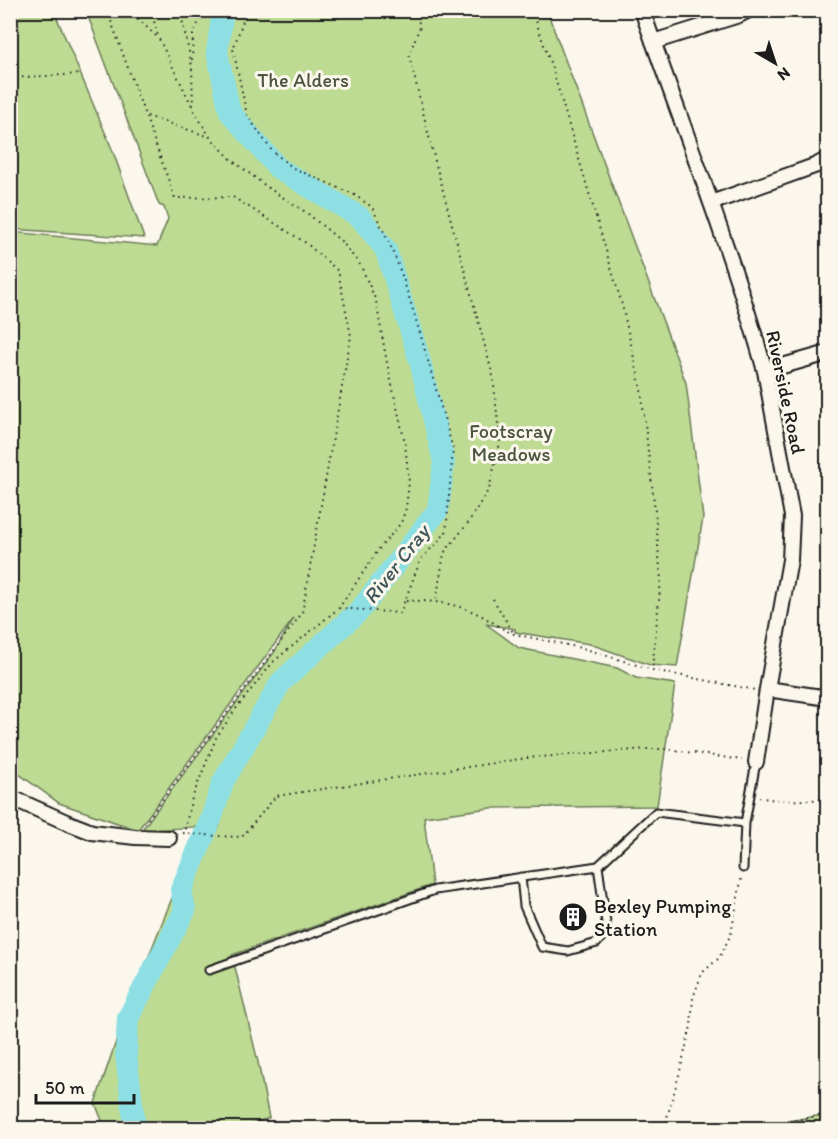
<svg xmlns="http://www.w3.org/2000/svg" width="838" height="1139" font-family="Itim,sans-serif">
  <rect width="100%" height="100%" fill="#fbf7ec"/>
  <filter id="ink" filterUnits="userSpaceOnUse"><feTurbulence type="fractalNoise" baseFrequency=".0167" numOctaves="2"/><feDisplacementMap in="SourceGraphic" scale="12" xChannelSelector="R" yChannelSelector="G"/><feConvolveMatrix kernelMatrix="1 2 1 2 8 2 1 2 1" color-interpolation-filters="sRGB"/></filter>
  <g filter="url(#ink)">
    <!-- green -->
    <path fill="#bddb93" stroke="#6c7c58" stroke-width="1.5" d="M10,11H54L112,149L144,238L11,229Z
      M86,11H547L686,383L703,518L677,667L650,665L590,644L515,632V629L486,624L519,648L617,668L636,678L675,684L657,806L490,808L424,817L432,885L232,955L258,1062L269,1118L240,1128H105L95,1103L124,1018L196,838L203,852L220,825L141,831L275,651L294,618L138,830L59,803L11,768V232L157,246L168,219L164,207L159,205Z
      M827,1114V1128H753Z"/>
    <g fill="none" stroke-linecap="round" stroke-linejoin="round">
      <!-- river -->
      <path stroke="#8ddfe4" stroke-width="22" d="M135,1128L126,1054L128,1018L185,910L181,890L211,819L223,782L281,682L360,610L438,510L444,462L420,361L386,250L360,217L278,168L230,112L217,52L223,10"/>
      <!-- service casing -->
      <g stroke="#1c1c1c" stroke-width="11">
        <path id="service" d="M743,868L745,823L756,762
          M521,877L524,906L542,947L568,951L597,943L607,930L598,866
          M209,970L435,890L598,866L656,812L745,823"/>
      </g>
      <!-- minor casing -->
      <g stroke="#1c1c1c" stroke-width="18">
        <path id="minor" d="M642,10C684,131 731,249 765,371L792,516L790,560L767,689L756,762
          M653,42L739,15L749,10
          M711,203L817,165L828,159
          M765,371L828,353
          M767,689L828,698
          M10,797L66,822L92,832L135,837L169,838"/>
      </g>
      <!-- path -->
      <path stroke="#1c1c1c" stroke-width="2" stroke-dasharray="1.5 4.5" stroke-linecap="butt" d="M107,10L175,198L233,197L306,243L338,271L351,336L302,613L145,823
        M129,10L159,39L192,106
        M151,10L158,36
        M180,10L192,66L193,109L210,137L232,160L267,187L307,213L342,242L361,266L376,301L387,363L405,443L409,482L406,508L401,523L379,549L339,608L273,662L235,710L216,738L191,801L184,833
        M247,10L233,49L247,115L272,151L293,168L353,194L372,207L392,249L404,281L422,340L453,449L446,533L421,559L400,613L340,608
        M415,10L420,26L409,55L436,165L493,376L500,443L489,489L468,523L444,553L436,602
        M532,10L553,71L622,305L641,389L655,511L661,580L652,670
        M192,60L193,35L204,10
        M10,78L81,74
        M147,116L210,137
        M493,599L514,634
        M406,601C430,600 454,603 476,613C490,619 500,629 514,634L586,649L652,670L755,690
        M759,797C778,802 807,800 828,799
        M183,833L216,836L242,837L276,796L527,758L647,749H666L742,760
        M664,1128L679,1075L691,1026L693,998L702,973L719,958L731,934L742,876
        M753,1128L828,1114"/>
      <!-- service -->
      <use href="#service" stroke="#fbf7ec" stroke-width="7"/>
      <!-- minor -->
      <use href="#minor" stroke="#fbf7ec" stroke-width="14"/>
    </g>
  </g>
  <!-- icons -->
  <defs>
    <g id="building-disc" transform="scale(1.5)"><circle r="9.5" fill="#1c1c1c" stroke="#fbf7ec"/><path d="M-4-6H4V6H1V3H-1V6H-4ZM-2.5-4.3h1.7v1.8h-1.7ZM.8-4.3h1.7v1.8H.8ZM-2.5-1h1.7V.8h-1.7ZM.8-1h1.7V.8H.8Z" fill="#fff"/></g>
  </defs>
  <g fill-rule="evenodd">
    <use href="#building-disc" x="573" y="917"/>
  </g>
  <g text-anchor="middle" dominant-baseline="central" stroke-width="6" stroke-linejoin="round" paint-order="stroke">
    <!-- park labels -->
    <g font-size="20" fill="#4c5540" stroke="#fbf7ec">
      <text x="303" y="80">The Alders</text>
      <text x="511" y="431">Footscray<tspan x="511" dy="23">Meadows</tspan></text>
    </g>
    <!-- street labels -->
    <g font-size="20" fill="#1c1c1c" stroke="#fbf7ec">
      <text transform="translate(786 392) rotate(78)">Riverside Road</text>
    </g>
    <!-- poi labels -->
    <g font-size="20" fill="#1c1c1c" stroke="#fbf7ec" text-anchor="start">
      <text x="594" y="906">Bexley Pumping<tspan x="594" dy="23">Station</tspan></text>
    </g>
    <!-- water labels -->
    <g font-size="21" font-style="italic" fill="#3e5658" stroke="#fbf7ec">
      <text transform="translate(396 564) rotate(-52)">River Cray</text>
    </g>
  </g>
  <!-- margin -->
  <rect width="838" height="1139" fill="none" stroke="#fbf7ec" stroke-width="36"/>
  <rect x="18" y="18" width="802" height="1103" fill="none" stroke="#1c1c1c" stroke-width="2" filter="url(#ink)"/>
  <!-- north arrow -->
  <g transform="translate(775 63) rotate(141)" stroke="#fbf7ec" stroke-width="4.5" paint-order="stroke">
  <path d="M0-4.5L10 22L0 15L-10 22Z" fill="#1c1c1c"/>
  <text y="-9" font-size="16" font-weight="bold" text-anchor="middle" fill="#1c1c1c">N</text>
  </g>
  <!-- scale -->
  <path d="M36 1094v9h98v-9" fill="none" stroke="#1c1c1c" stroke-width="3"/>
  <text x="45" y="1094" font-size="18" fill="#1c1c1c" stroke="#fbf7ec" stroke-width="4.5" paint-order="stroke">50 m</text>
</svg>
